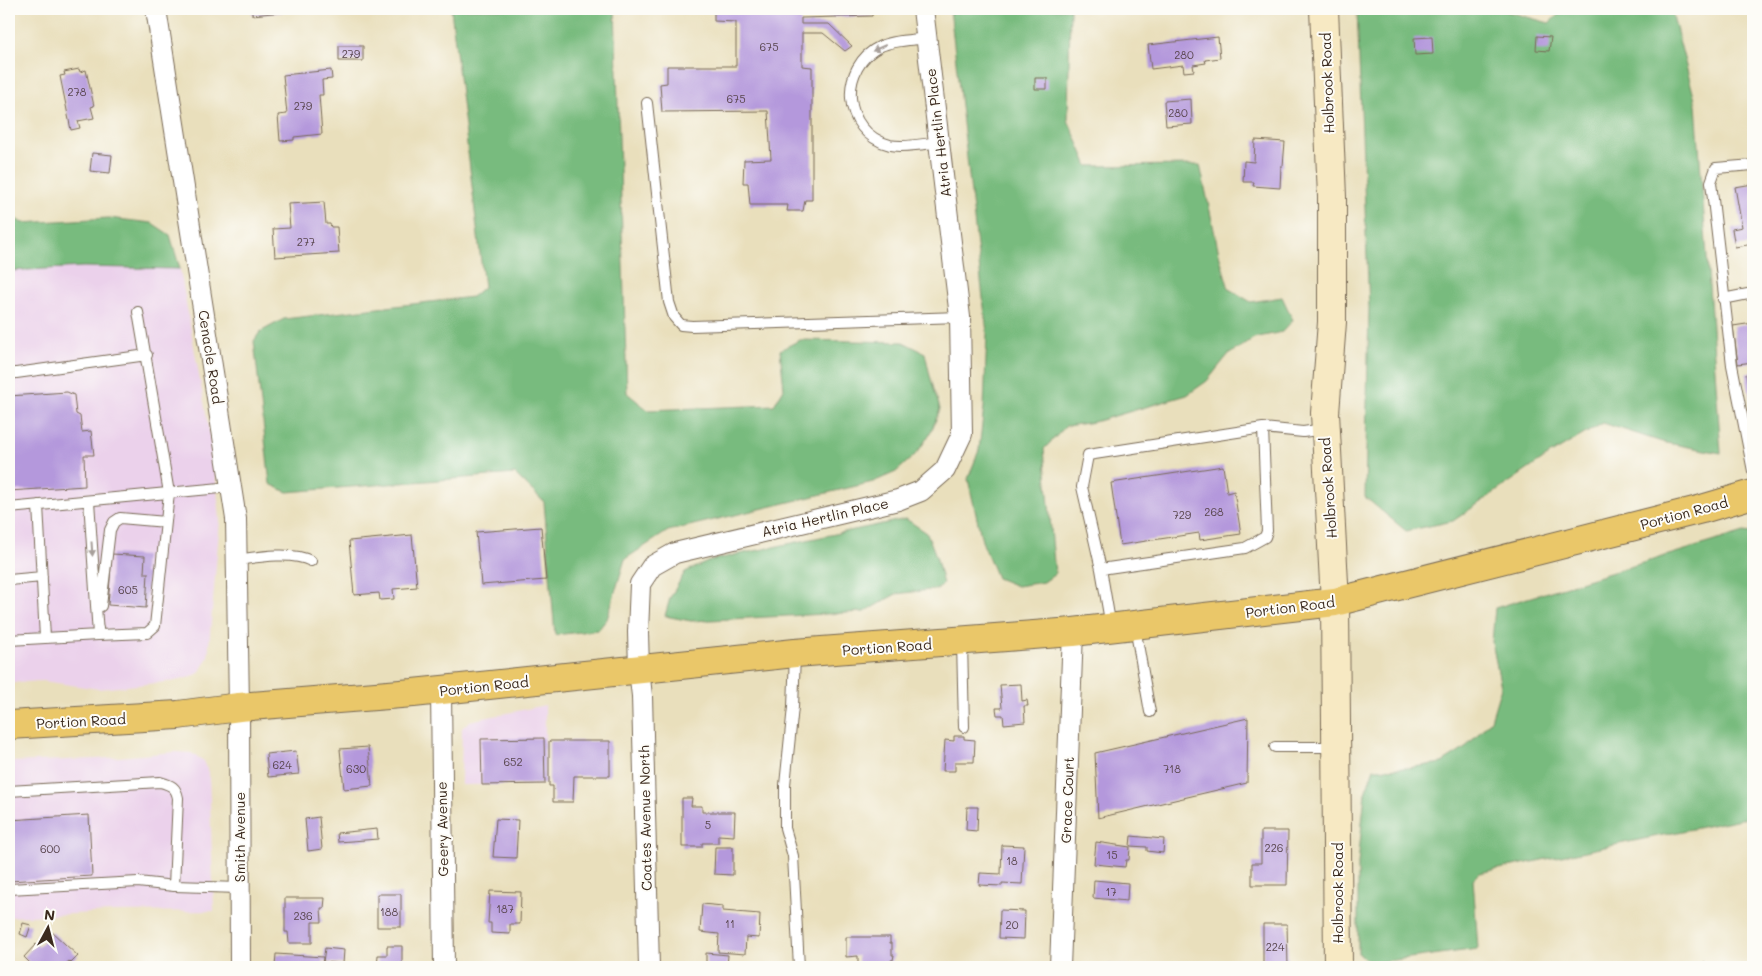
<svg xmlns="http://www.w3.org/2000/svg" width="1762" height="976" font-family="Mali,sans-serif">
  <rect width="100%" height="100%" fill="#fdfcf7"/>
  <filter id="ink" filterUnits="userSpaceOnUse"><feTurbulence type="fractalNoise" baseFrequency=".02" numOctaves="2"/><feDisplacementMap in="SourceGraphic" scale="10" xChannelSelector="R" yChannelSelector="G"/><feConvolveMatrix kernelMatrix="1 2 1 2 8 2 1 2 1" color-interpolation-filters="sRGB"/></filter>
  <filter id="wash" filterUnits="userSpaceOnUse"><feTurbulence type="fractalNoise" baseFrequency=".0096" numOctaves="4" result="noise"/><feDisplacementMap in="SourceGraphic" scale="20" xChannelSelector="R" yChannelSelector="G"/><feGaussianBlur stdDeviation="1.12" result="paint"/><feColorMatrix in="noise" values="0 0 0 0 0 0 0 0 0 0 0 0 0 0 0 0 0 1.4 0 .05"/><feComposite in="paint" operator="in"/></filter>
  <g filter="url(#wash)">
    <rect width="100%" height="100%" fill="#e9dfbc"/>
    <!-- built -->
    <path fill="#ebd1eb" d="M83,267L180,269L213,453L220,519L208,657L199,673L191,677L175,681L99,689L43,681L9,683V271Z
      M545,705V784L461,785L462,728L470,721Z
      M175,752L191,753L204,761L209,773L214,911L113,912L9,917V762L97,759Z"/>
    <!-- forest -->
    <path fill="#78bb7e" stroke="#5a724e" d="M451,9H615L627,393L648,410L774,405L784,389L780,350L800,340L903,342L925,353L930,376L940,409L931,432L917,453L896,472L873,482L668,531L625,559L607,619L598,630L555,635L544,502L515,474L287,492L270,484L254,341L260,332L284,319L472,297L484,287Z
      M950,9H1070L1068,120L1088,166L1200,165L1220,258L1229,289L1251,302L1282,297L1293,320L1282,332L1254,338L1228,355L1207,381L1187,395L1094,422L1066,426L1044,449L1055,574L1044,582L1017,586L997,578L982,541L968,479L979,450L984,407L987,333Z
      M1357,9H1423L1464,12L1485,9H1498L1549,23L1565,9H1671L1696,104L1721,453L1662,442L1603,423L1549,455L1453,521L1406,531L1365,497L1369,308Z
      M9,214L22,223L109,218L152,223L170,235L180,269L83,267L9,271Z
      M906,519L927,533L936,556L943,584L937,589L896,594L864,612L691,621L665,616L670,598L685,572L712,560Z
      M1744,532L1752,533L1753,809L1745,818L1479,873L1473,879L1478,949L1371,963L1358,953V864L1365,793L1374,769L1407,768L1442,763L1464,749L1491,720L1501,687L1492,642L1495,608Z"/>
    <g id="blocks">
      <!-- building -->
      <path fill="#b498dc" d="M252,9H283V12L252,15Z
        M714,9H873L872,16L801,18V24H829L852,46L845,51L823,33H802V66L812,67V200H805L803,211H787L788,205H750L748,183H743L744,160L771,159L768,111L662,112L660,84L667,83V66H736V22L714,21Z
        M1748,9H1753V26Z
        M1537,36L1551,37L1549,51L1536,50Z
        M1218,37L1220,58L1205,60L1206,63L1193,65L1194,71L1184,72L1183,65L1151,69L1148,45Z
        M1432,37L1433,54L1415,55L1414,38Z
        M339,46H363V61H339Z
        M79,69L80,72L86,70L94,106L91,107L94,118L78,121L80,128L71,130L60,76L65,75L64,72Z
        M331,70L332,79L322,80L323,95H319L322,134L294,137V140L280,141L278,115L287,114L283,75Z
        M1035,78H1047V89H1035Z
        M1753,94V109H1752L1749,95Z
        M1191,99L1192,124L1166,126L1164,101Z
        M1255,140L1285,142L1283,166H1281L1280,188L1253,186L1254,182H1243L1244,161L1254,162Z
        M92,153L112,155L110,173L90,171Z
        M1753,184V244L1735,247L1732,229L1742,227L1735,187Z
        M324,202L326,224H330L331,227H337L339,253L275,257L273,229L290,228L288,204Z
        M1753,323V362L1738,364L1733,326Z
        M1753,372V418L1750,419L1749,411L1752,410L1746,374Z
        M67,392L74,395L76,414L80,416L82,432L91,431L94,455H84L85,486L9,491V396Z
        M1223,466L1227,493L1234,491L1241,534L1200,540L1199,533L1120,545L1111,483Z
        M541,527L546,580L481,585L476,532Z
        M412,535L417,587L393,589L394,599L380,600L379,593L354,595L349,541Z
        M112,554L145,556L144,573H148L146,608L108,605Z
        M1021,684L1022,701L1027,700L1028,706H1024L1025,722L1004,724L1003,715H997L996,708H1002L1000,685Z
        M1248,718L1247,783L1098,818L1095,753Z
        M954,736H964V739L975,740L974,762H955V771H943L945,740L954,741Z
        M544,738L545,784L482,785L481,739Z
        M549,741H610V776H574L573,802H553V786H549Z
        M368,747L372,786L344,789L340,749Z
        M296,751L299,774L268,777L266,754Z
        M682,798H692L691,806H702V812H735L734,836L718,835V843H702V847H682Z
        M967,807H978L977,831L966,830Z
        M89,815L92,876L9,881V820Z
        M319,817L322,849L308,851L305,819Z
        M496,819L518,820L516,858L493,857Z
        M377,829L378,839L338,842L337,833Z
        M1261,831H1288L1287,885H1252V863H1261Z
        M1131,836L1164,839L1163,853L1147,851V847L1130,846Z
        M1096,842L1130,847L1129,860H1126L1125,867L1094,864Z
        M1002,845L1024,846L1022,884L1002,883V886L979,885L980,873L1001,874Z
        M715,847H733V875L714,874Z
        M1094,880L1128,883L1127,901L1093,898Z
        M490,891L521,892L520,924H510V934L491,933V923H488Z
        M377,894H401V927H377Z
        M285,898H325L324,908H321L322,922H312V943H289L288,932H285Z
        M702,904L723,906V911L760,914L759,938L746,937L745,954L718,952L719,934L700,932Z
        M1000,910L1025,911L1024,939L999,938Z
        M23,923L31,925L27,937L20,934Z
        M1263,924H1287L1288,967H1263Z
        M52,932L78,956L71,963L69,961L62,967H34L24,957L36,944L38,947Z
        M846,937H890V943H892V955H894L893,960H891V967H858V956L846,957Z
        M387,946H402V967H377L378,955H387Z
        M325,948L344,950L343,964L323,962Z
        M706,953L728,955L727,967H706Z
        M276,954L323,957L322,967H275Z
        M1705,963L1706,967H1688Z
        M1108,964L1130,966V967H1108Z
        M493,965H522V967H493Z"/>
    </g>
  </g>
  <g filter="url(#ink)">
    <use href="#blocks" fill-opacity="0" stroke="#786955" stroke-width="1"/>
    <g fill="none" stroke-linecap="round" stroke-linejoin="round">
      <!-- lane casing -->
      <g stroke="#786955" stroke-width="12">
        <path id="lane" d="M927,38C914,40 893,40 881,46C838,66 841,132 890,145C903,148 925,144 939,142
          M647,103L669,302L674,317L681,325L692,326L960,317
          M1753,165L1716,168L1711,182L1732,365L1753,471
          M1723,299L1753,293
          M9,374L147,355
          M1263,428L1267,531L1265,537L1245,548L1101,569L1082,487L1088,455L1263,428L1303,432L1324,429
          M89,501L98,635L147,633L155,626L169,493L138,312
          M9,508L231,487
          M237,560C257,557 292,551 311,561
          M1101,569L1111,627
          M9,580L42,577
          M101,606L110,530L114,522L120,518L166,522
          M1135,627L1150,712
          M45,638L98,635V628
          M9,640L45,638L38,505
          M962,642L964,727
          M795,654L793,707L785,785V828L793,856L799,967
          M1275,747H1334
          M9,791L160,782C171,785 176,787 178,798L174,886L138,882L9,889
          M174,886L240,888"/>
      </g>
      <!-- street casing -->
      <g stroke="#786955" stroke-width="22">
        <path id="street" d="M156,9L236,519L239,707L240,967
          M441,690L444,967
          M649,967L642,696L639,670L638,632L640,584L652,566L675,553L898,500L921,491L945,470L962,434L960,317L923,9
          M1060,967L1073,632"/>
      </g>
      <!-- secondary casing -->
      <g stroke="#786955" stroke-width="30">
        <path id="secondary" d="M1324,9L1332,197V322L1325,413L1335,602L1338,967"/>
      </g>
      <!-- primary casing -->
      <g stroke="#786955" stroke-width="30">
        <path id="primary" d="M9,725L178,715L239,707L413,693L795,653L1073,632L1335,602L1702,509L1753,494"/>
      </g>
      <!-- lane -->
      <use href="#lane" stroke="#fff" stroke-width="10"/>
      <!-- street -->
      <use href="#street" stroke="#fff" stroke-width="20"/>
      <!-- secondary -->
      <use href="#secondary" stroke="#f7e9c3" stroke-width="28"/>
      <!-- primary -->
      <use href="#primary" stroke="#eac769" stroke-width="28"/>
    </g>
    <!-- one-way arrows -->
    <defs><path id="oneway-solid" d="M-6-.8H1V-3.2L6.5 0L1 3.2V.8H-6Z" transform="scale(1.25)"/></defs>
    <g fill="#a79f9a">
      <use href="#oneway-solid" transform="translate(879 48) rotate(155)"/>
      <use href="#oneway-solid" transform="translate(92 549) rotate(86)"/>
    </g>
  </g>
  <g text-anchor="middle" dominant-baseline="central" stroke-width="4" stroke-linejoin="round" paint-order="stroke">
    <!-- number labels -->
    <g font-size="11" fill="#59464e">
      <text x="769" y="46">675</text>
      <text x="351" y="53">279</text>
      <text x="1184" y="54">280</text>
      <text x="77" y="91">278</text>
      <text x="736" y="98">675</text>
      <text x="303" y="105">279</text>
      <text x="1178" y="112">280</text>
      <text x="306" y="241">277</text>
      <text x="1214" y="511">268</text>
      <text x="1182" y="514">729</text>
      <text x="128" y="589">605</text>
      <text x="513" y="761">652</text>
      <text x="282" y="764">624</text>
      <text x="356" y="768">630</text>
      <text x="1172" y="768">718</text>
      <text x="708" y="824">5</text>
      <text x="1274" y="847">226</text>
      <text x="50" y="848">600</text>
      <text x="1112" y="854">15</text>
      <text x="1012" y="860">18</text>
      <text x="1111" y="891">17</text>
      <text x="505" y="908">187</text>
      <text x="389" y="911">188</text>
      <text x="303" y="915">236</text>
      <text x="730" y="923">11</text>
      <text x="1012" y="924">20</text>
      <text x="1275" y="946">224</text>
    </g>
    <!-- street labels -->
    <g font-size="14" fill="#3b2a1e" stroke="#fdfcf7">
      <text transform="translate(1327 83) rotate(-92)">Holbrook Road</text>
      <text transform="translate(938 133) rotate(-97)">Atria Hertlin Place</text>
      <text transform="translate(211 357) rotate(81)">Cenacle Road</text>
      <text transform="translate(1328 488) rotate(-94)">Holbrook Road</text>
      <text transform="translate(1684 513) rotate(-15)">Portion Road</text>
      <text transform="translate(825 517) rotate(-13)">Atria Hertlin Place</text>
      <text transform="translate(1290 607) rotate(-7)">Portion Road</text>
      <text transform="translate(887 647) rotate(-4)">Portion Road</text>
      <text transform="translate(484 686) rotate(-6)">Portion Road</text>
      <text transform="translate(81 721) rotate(-3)">Portion Road</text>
      <text transform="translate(1067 800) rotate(-88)">Grace Court</text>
      <text transform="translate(645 818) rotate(-91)">Coates Avenue North</text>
      <text transform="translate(442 829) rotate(-91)">Geery Avenue</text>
      <text transform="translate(239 837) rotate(-90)">Smith Avenue</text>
      <text transform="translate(1337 893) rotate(-90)">Holbrook Road</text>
    </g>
  </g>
  <!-- margin -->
  <rect width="1762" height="976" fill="none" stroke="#fdfcf7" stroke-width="30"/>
  <!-- north arrow -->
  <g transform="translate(48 928) rotate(7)" stroke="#fdfcf7" stroke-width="4" paint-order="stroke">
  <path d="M0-4L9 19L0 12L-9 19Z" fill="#3b2a1e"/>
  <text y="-8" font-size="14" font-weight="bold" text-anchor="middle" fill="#3b2a1e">N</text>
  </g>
</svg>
